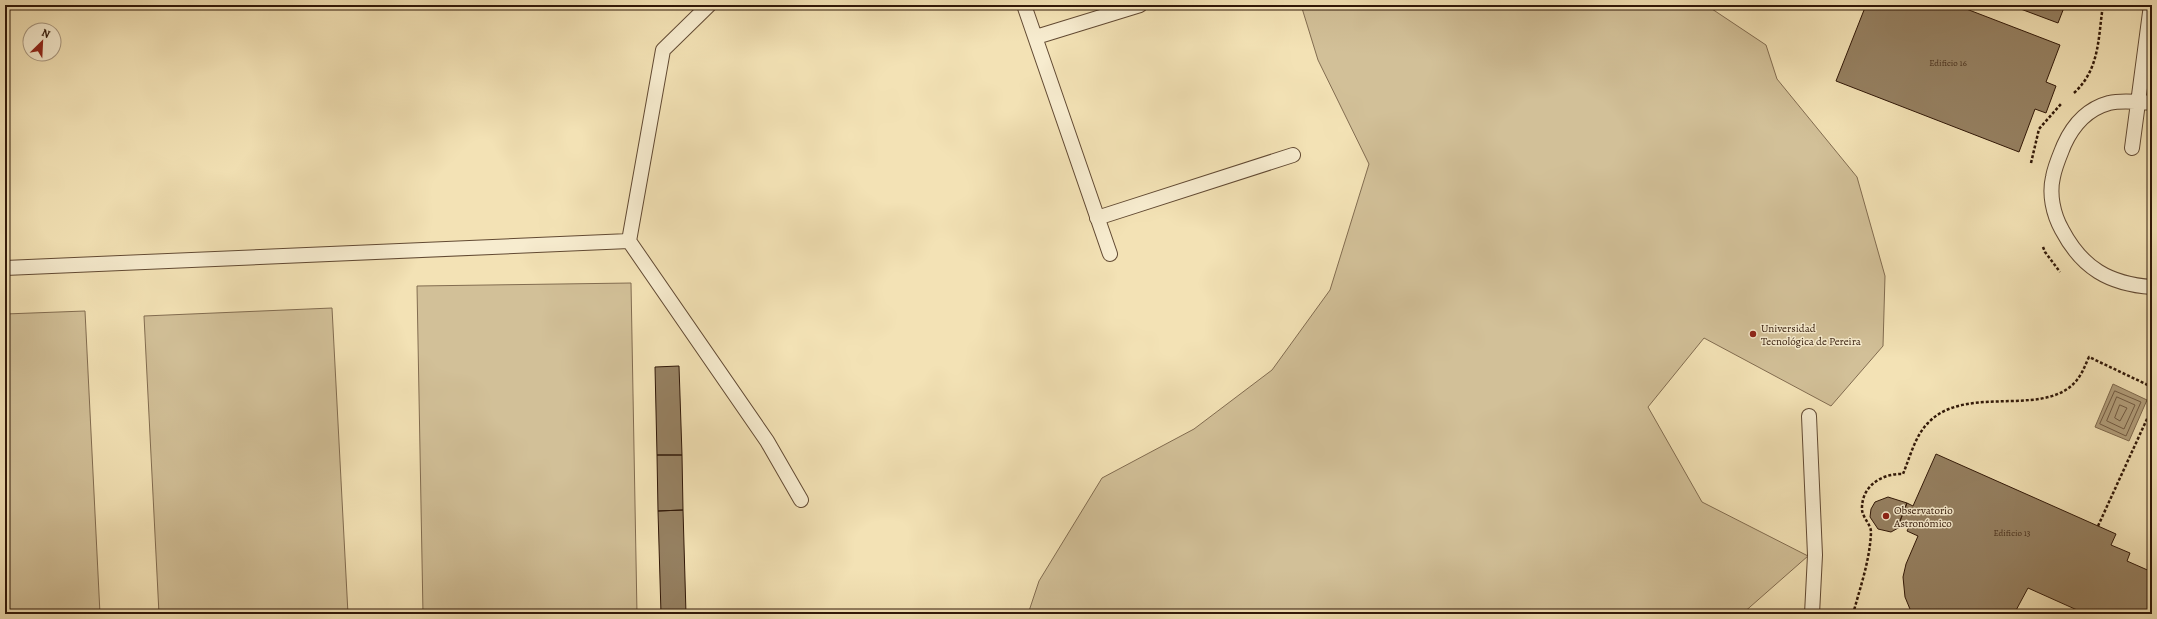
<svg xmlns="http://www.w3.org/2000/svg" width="2157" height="619" font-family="Alegreya,serif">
  <rect width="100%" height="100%" fill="#f3e2b5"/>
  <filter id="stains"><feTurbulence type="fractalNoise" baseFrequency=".005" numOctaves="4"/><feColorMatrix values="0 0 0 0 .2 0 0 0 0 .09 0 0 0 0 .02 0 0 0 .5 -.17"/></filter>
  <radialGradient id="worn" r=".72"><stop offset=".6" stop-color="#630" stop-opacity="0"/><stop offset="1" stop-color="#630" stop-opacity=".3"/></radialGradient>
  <!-- green -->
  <path fill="#d2c098" stroke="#826c50" d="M1301,5H1706L1766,45L1777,79L1857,177L1885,276L1883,346L1831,406L1704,338L1648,407L1702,502L1808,556L1742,614H1028L1039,581L1102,478L1194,429L1272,370L1330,290L1369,164L1318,60Z
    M631,283L637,614H423L417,286Z
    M332,308L348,614H159L144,316Z
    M85,311L100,614H5V314Z"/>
  <!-- water -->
  <path fill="#b19d7a" stroke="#7e684c" d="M2113,384L2147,400L2129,441L2095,427Z"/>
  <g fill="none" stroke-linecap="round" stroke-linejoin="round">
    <!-- shore -->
    <path stroke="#715a41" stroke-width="1" d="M2115,391L2141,402L2126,436L2100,424Z
      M2117,397L2135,405L2124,429L2107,421Z
      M2120,405L2127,408L2120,421L2115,418Z"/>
  </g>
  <!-- building -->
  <path fill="#968162" stroke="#311808" d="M1866,5H1956L2060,45L2046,82L2056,86L2046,113L2035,109L2019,152L1836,81Z
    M2010,5H2065L2058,23Z
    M679,366L682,455H657L655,367Z
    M1936,454L2116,534L2111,545L2130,553L2127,561L2152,572V614H2086L2028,588L2014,614H1912L1905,597L1903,577L1906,564L1918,536L1907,531L1910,525L1900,521L1907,503L1913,506Z
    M657,455H682L683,510L658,511Z
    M1888,497L1907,503L1900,521L1903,522L1900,527L1891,532L1878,529L1870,517L1871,509L1875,502Z
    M683,510L686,614H661L658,511Z"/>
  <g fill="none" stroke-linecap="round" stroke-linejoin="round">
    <!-- lane casing -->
    <g stroke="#624a33" stroke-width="16">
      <path id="lane" d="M709,5L663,50L629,241L767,441L801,500
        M1024,5L1110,254
        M1036,37L1140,5
        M2152,103C2139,102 2122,100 2109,103C2087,109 2073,125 2064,145C2060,155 2055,166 2053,177C2049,194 2053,214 2062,230C2082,268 2109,284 2152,287
        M2132,148L2151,5
        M1097,218L1293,155
        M5,268L629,241
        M1809,416L1815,555L1812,614"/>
    </g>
    <!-- path -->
    <path stroke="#311808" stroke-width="2.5" stroke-dasharray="3 2" stroke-linecap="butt" d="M2074,93C2100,69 2098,38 2103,5
      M2031,163L2039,129L2061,104
      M2043,247L2045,252L2060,272
      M2098,526L2152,408
      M1853,614C1860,588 1870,560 1871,532C1871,525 1863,518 1862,510C1861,486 1882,473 1903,474C1910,457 1915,436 1928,423C1967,381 2053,423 2081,374C2084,369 2086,363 2089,357L2152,387"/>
    <!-- lane -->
    <use href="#lane" stroke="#f7eccf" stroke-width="14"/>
  </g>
  <!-- markers -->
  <g fill="#8f2418" stroke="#f7eccf" stroke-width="1.5">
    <circle cx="1753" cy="334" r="4"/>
    <circle cx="1886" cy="516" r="4"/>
  </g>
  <g text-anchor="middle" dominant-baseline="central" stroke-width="3" stroke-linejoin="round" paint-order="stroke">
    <!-- number labels -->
    <g font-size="9" fill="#4a321e">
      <text x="1948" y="63">Edificio 16</text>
      <text x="2012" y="533">Edificio 13</text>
    </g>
    <!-- poi labels -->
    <g font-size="11" fill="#311808" stroke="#f7eccf" text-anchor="start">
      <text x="1761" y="328">Universidad<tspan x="1761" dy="13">Tecnológica de Pereira</tspan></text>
      <text x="1894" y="510">Observatorio<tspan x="1894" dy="13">Astronómico</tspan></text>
    </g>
  </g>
  <!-- margin -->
  <rect width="2157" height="619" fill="none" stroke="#f3e2b5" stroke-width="20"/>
  <rect x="6" y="6" width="2145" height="607" fill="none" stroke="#311808" stroke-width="2"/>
  <rect x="10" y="10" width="2137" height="599" fill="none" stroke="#311808"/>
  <!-- north arrow -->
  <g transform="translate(42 42) rotate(24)"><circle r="19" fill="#f7eccf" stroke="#a8977f"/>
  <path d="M0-3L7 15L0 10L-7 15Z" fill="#8f2418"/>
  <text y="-6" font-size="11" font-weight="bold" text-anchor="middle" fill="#311808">N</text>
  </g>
  <rect width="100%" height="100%" filter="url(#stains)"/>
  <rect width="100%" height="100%" fill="url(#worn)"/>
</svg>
